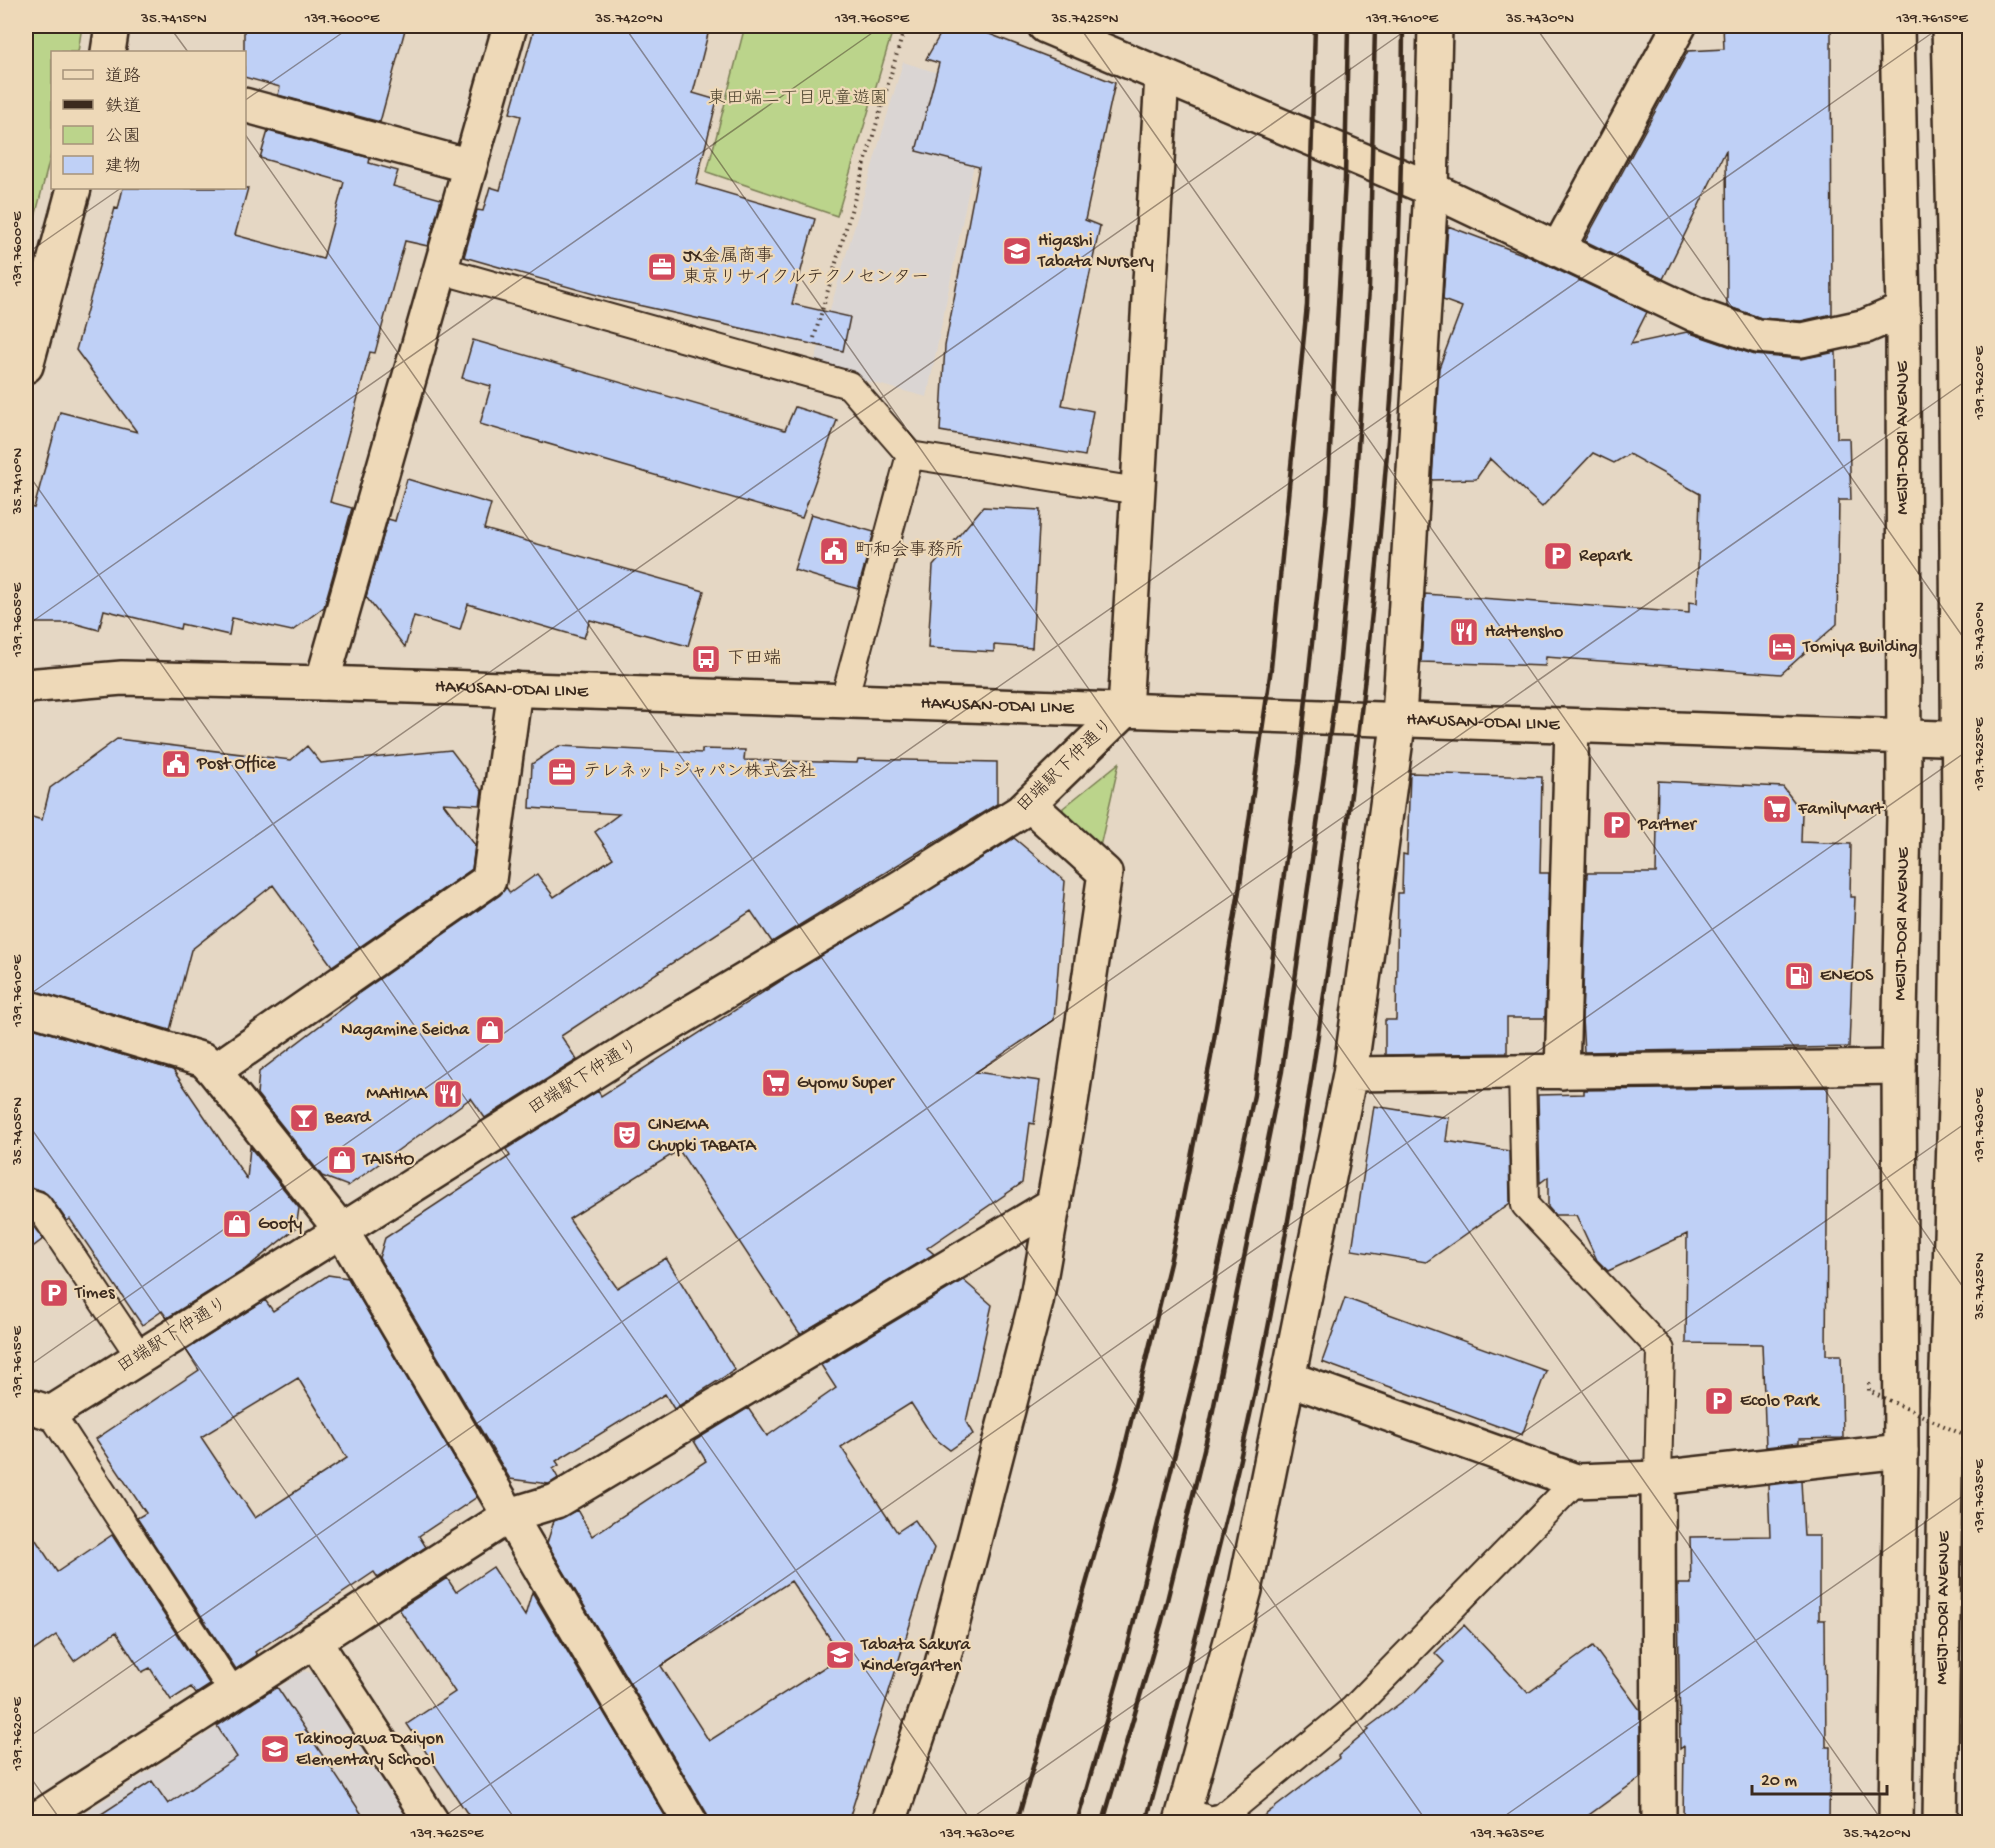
<svg xmlns="http://www.w3.org/2000/svg" width="1995" height="1848" font-family="'Gochi Hand','Klee One',sans-serif">
  <rect width="100%" height="100%" fill="#e5d7c4"/>
  <filter id="ink" filterUnits="userSpaceOnUse"><feTurbulence type="fractalNoise" baseFrequency=".0167" numOctaves="2"/><feDisplacementMap in="SourceGraphic" scale="12" xChannelSelector="R" yChannelSelector="G"/><feConvolveMatrix kernelMatrix="1 2 1 2 8 2 1 2 1" color-interpolation-filters="sRGB"/></filter>
  <g filter="url(#ink)">
    <!-- built -->
    <path fill="#dad5d3" d="M903,62L989,89L927,397L813,367Z
      M304,1671L318,1675L413,1822H70Z"/>
    <!-- green -->
    <path fill="#bbd48b" stroke="#7b7f54" stroke-width="1.5" d="M26,26H82L78,52H52V150L26,253Z
      M745,26H894L837,216L707,172Z
      M1119,763L1099,851L1063,823V808Z"/>
    <!-- building -->
    <path fill="#bfd0f6" stroke="#3b2a1e" stroke-width="1.5" fill-rule="evenodd" d="M244,26H406L380,122L278,95L280,87L244,77Z
      M535,26H710L693,93L717,100L696,184L815,219L792,304L850,317L843,351L611,299L464,257L477,210L483,211L490,187L500,190L521,116L510,113Z
      M945,26H969L1115,83L1085,220L1100,226L1062,405L1093,411L1085,456L940,431L945,346L979,167L916,151L939,63L926,59Z
      M1723,26H1831L1832,314L1801,321L1761,318L1727,306L1726,150L1663,279L1585,241L1688,51L1724,49Z
      M268,131L370,158L369,163L398,171L393,186L441,199L428,246L405,241L375,353L370,352L330,502L352,508L324,607L292,631L232,618L229,635L181,624L180,629L104,610L99,630L73,623H26V506L34,508L60,412L137,432L76,350L115,208L118,209L123,188H248L235,235L323,259L344,182L260,158Z
      M1448,226L1530,257L1647,312L1631,344L1687,332L1755,355L1801,359L1836,352L1837,438H1849L1851,500H1839L1837,624L1781,674L1546,657L1545,666L1421,662L1425,594L1689,613V602L1697,603L1700,494L1629,454L1614,463L1593,453L1542,507L1490,459L1476,479L1432,480L1439,368L1462,307L1443,300Z
      M473,340L785,430L795,407L837,420L802,518L480,424L491,386L462,378Z
      M407,479L491,504L484,529L704,591L688,646L590,620L584,638L468,604L460,630L414,616L405,647L366,597L388,519L395,521Z
      M983,507L1040,510L1032,648L994,645V652L928,648L933,566Z
      M811,514L874,532L858,589L794,570Z
      M117,739L291,760L307,746L321,763L451,750L482,791L480,805L443,803L475,845L472,869L332,966L273,885L191,950L170,1030L26,989V815L42,820L50,788Z
      M559,746L702,753V749L745,750L744,760L857,763L858,759L997,762V804L772,942L751,911L561,1036L577,1060L485,1118L471,1098L348,1186L322,1176L257,1094L259,1072L356,998L355,996L500,895L506,887L510,893L537,874L554,897L613,858L595,832L619,814L530,808L532,764Z
      M1410,773L1542,777L1540,873H1549L1545,1018H1507V1053L1385,1055V1020H1396L1398,893H1402L1403,854L1407,855Z
      M1658,781L1783,787L1802,812L1801,842L1851,844L1850,897H1855L1849,1047L1584,1052L1582,1019L1587,873H1656Z
      M1014,838L1065,881L1054,1020L976,1072L1040,1081L1034,1124L1030,1123L1022,1183L927,1248L934,1254L800,1334L679,1150L569,1219L617,1288L666,1258L735,1370L674,1409L665,1394L556,1461L559,1465L553,1469L558,1478L549,1484L510,1479L379,1258L385,1238L510,1156L506,1149L598,1091L601,1096L793,973Z
      M26,1026L173,1070L247,1179L250,1147L299,1208L296,1228L244,1270L167,1318L162,1311L142,1325L70,1219L67,1221L50,1197L43,1191L26,1186Z
      M1828,1087L1826,1355H1841L1843,1438L1799,1439V1443L1766,1447L1762,1344L1686,1343L1687,1234L1608,1271L1597,1260L1576,1215H1555L1548,1207V1177L1540,1183L1538,1095L1584,1094V1090Z
      M1374,1106L1449,1118L1446,1141L1509,1151L1510,1203L1426,1262L1352,1250Z
      M26,1217L43,1239L26,1252Z
      M328,1275L348,1278L477,1497L419,1536L426,1547L378,1578L374,1572L255,1652L257,1655L236,1669L137,1518L146,1513L96,1439L199,1370L186,1350L265,1300L273,1311ZM298,1378L347,1458L255,1518L201,1437Z
      M963,1280L992,1305L966,1422L973,1434L950,1450L933,1437L911,1403L841,1447L897,1532L915,1520L934,1548L848,1822H709L706,1812L547,1543L554,1521L577,1510L592,1536L706,1461L694,1441L748,1408L767,1436L836,1388L821,1365ZM791,1581L842,1656L709,1741L661,1666Z
      M1345,1298L1546,1371L1522,1435L1322,1362Z
      M1801,1481L1804,1536H1819V1620H1825L1826,1747H1830L1829,1822H1683L1684,1746L1680,1749L1678,1584H1691L1690,1537L1770,1536L1768,1485Z
      M26,1525L57,1572L112,1535L210,1685L196,1694L191,1687L171,1700L150,1668L142,1672L116,1632L74,1661L56,1635L26,1656Z
      M493,1567L525,1616L532,1592L669,1822H473L407,1724L455,1692L399,1609L447,1578L456,1592Z
      M1464,1625L1528,1693L1593,1646L1640,1710V1778L1579,1822H1256L1339,1758L1338,1756L1369,1730L1367,1728L1415,1692L1444,1662L1435,1653Z
      M277,1687L367,1822H89L152,1781L168,1804L237,1757L217,1726Z"/>
    <g fill="none" stroke-linecap="round" stroke-linejoin="round">
      <!-- lane casing -->
      <g stroke="#3b2a1e" stroke-width="30">
        <path id="lane" d="M440,270L849,385L910,455L844,700
          M910,455L1138,491
          M1522,1071L1525,1205L1661,1350L1658,1478
          M26,1201L38,1205L140,1357
          M51,1413L232,1691
          M1199,1816L1216,1822L1353,1709L1576,1481"/>
      </g>
      <!-- street casing -->
      <g stroke="#3b2a1e" stroke-width="38">
        <path id="street" d="M244,105L470,166
          M1431,189L1435,26
          M1558,249L1679,26
          M322,683L510,26
          M26,1007L204,1060L214,1071L341,1230L690,1822
          M214,1071L489,880L515,689
          M1562,1072L1572,727
          M1350,1074L1899,1067
          M1290,1379L1576,1481L1658,1478L1901,1451
          M1946,1402L1970,1397
          M1658,1478L1659,1822
          M314,1640L432,1822
          M32,1822L510,1515L556,1501L1054,1204
          M889,1822L942,1664L1036,1302L1069,1116L1105,873L1029,804
          M1181,1822L1245,1590L1350,1074L1399,718
          M1216,1822H1217"/>
      </g>
      <!-- secondary casing -->
      <g stroke="#3b2a1e" stroke-width="38">
        <g id="secondary">
          <path d="M1045,26L1431,189L1696,315L1757,336L1802,340L1866,326L1903,310"/>
          <path d="M108,52L112,26"/>
          <path d="M26,366L74,188"/>
          <path id="s1" d="M26,686L122,678L322,683L1970,739"/>
          <path d="M1399,718L1431,189"/>
          <path d="M26,1405L51,1413L646,1039L901,887L1020,812L1125,710L1162,76"/>
        </g>
      </g>
      <!-- primary casing -->
      <g stroke="#3b2a1e" stroke-width="38">
        <g id="primary">
          <path id="s2" d="M1896,1822L1901,1451L1899,1067L1904,816L1903,310L1897,26"/>
          <path id="s3" d="M1940,1822L1946,1402L1956,1073L1959,818L1955,270L1949,26"/>
        </g>
      </g>
      <!-- path -->
      <path stroke="#3b2a1e" stroke-width="4" stroke-dasharray="1.5 4.5" stroke-linecap="butt" d="M814,338L905,26"/>
      <!-- lane -->
      <use href="#lane" stroke="#eed9b8" stroke-width="26"/>
      <!-- street -->
      <use href="#street" stroke="#eed9b8" stroke-width="33"/>
      <!-- secondary -->
      <use href="#secondary" stroke="#eed9b8" stroke-width="33"/>
      <!-- primary -->
      <use href="#primary" stroke="#eed9b8" stroke-width="33"/>
      <!-- rail -->
      <path stroke="#3b2a1e" stroke-width="4.5" d="M1017,1822L1119,1470L1170,1263L1211,1057L1239,891L1271,668L1307,305L1315,26
        M1077,1822L1128,1645L1198,1360L1254,1095L1299,764L1327,504L1345,179L1348,26
        M1103,1822L1162,1621L1210,1425L1282,1071L1339,669L1354,504L1369,289L1375,26
        M1146,1822C1182,1690 1218,1558 1248,1424C1283,1266 1308,1106 1331,946C1356,765 1378,583 1391,400C1399,276 1402,150 1403,26"/>
      <!-- path-bridge -->
      <path stroke="#3b2a1e" stroke-width="4" stroke-dasharray="1.5 4.5" stroke-linecap="butt" d="M1869,1383V1391L1970,1438"/>
    </g>
  </g>
  <!-- ticks -->
  <path fill="none" stroke="#3b2a1e" stroke-width="1.5" stroke-opacity="0.45" d="M169,26L188,52M624,26L1883,1822M1079,26L1970,1297M1535,26L1970,647M244,101L352,26M244,133L1427,1822M26,254L121,188M26,471L972,1822M26,626L882,26M26,997L1412,26M26,1121L517,1822M26,1368L1942,26M26,1739L1970,378M26,1771L62,1822M436,1822L1970,749M966,1822L1970,1120M1496,1822L1970,1491"/>
  <!-- icons -->
  <defs>
    <g id="school-square" transform="scale(1.5)"><rect x="-9" y="-9" width="18" height="18" rx="4" fill="#d1495b" stroke="#eed9b8"/><path d="M0-5L7-2L0 1L-7-2ZM-4 1L0 2.5L4 1V4Q0 6-4 4Z" fill="#fff"/></g>
    <g id="office-square" transform="scale(1.5)"><rect x="-9" y="-9" width="18" height="18" rx="4" fill="#d1495b" stroke="#eed9b8"/><path d="M-6-3h4V-5.5h4V-3h4V5H-6ZM-1-4.5V-3h2v-1.5ZM-6 0V1H6V0Z" fill="#fff"/></g>
    <g id="civic-square" transform="scale(1.5)"><rect x="-9" y="-9" width="18" height="18" rx="4" fill="#d1495b" stroke="#eed9b8"/><path d="M-.6-6.5H3V-4.5H.6V-3L4-1V1h2V6H-6V1h2V-1L-.6-3ZM-1.2 2.5V6h2.4V2.5Z" fill="#fff"/></g>
    <g id="parking-square" transform="scale(1.5)"><rect x="-9" y="-9" width="18" height="18" rx="4" fill="#d1495b" stroke="#eed9b8"/><path d="M-3.5-5.5H1a3.5 3.5 0 0 1 0 7H-1V5.5H-3.5ZM-1-3.4V-.6H.8a1.4 1.4 0 0 0 0-2.8Z" fill="#fff"/></g>
    <g id="restaurant-square" transform="scale(1.5)"><rect x="-9" y="-9" width="18" height="18" rx="4" fill="#d1495b" stroke="#eed9b8"/><path d="M-5-6h1v4h1v-4h1v4h1v-4h1v5L-1.5 .5V6h-2V.5L-5-1ZM5-6V6H3V1.5H1.5Q1.5-4 5-6Z" fill="#fff"/></g>
    <g id="hotel-square" transform="scale(1.5)"><rect x="-9" y="-9" width="18" height="18" rx="4" fill="#d1495b" stroke="#eed9b8"/><path d="M-6-4.5h1.5V1H6V5H4.5V3h-9V5H-6ZM-4 0a1.8 1.8 0 1 1 3.6 0ZM.5 0V-2.5h3Q6-2.5 6 0Z" fill="#fff"/></g>
    <g id="bus-square" transform="scale(1.5)"><rect x="-9" y="-9" width="18" height="18" rx="4" fill="#d1495b" stroke="#eed9b8"/><path d="M-5-6H5V4H4V6H2V4H-2V6H-4V4H-5ZM-3.5-4V0h7V-4ZM-3.5 1.2v1.5H-2V1.2ZM2 1.2v1.5H3.5V1.2Z" fill="#fff"/></g>
    <g id="supermarket-square" transform="scale(1.5)"><rect x="-9" y="-9" width="18" height="18" rx="4" fill="#d1495b" stroke="#eed9b8"/><path d="M-6-5.5h2.5l.6 2H6L4.5 2H-2.5L-4.4-4H-6ZM-1.5 3.2a1.3 1.3 0 1 0 .1 0ZM3 3.2a1.3 1.3 0 1 0 .1 0Z" fill="#fff"/></g>
    <g id="fuel-square" transform="scale(1.5)"><rect x="-9" y="-9" width="18" height="18" rx="4" fill="#d1495b" stroke="#eed9b8"/><path d="M-5.5-6h7V0h2V4h1.3V-2.5L3-4.5l.8-.8L6-3V5H2.5V1h-1V6h-7ZM-4.2-4.7v3.2H.2V-4.7Z" fill="#fff"/></g>
    <g id="shop-square" transform="scale(1.5)"><rect x="-9" y="-9" width="18" height="18" rx="4" fill="#d1495b" stroke="#eed9b8"/><path d="M-5-2.5h2.3a2.7 3.5 0 0 1 5.4 0H5L5.5 6h-11ZM-1.5-2.5h3a1.5 2.3 0 0 0-3 0Z" fill="#fff"/></g>
    <g id="bar-square" transform="scale(1.5)"><rect x="-9" y="-9" width="18" height="18" rx="4" fill="#d1495b" stroke="#eed9b8"/><path d="M-6-5H6L.8 .8V4.5H3.5V6h-7V4.5H-.8V.8Z" fill="#fff"/></g>
    <g id="theatre-square" transform="scale(1.5)"><rect x="-9" y="-9" width="18" height="18" rx="4" fill="#d1495b" stroke="#eed9b8"/><path d="M-5-5.5Q0-4 5-5.5V0Q5 5 0 6Q-5 5-5 0ZM-3.3-2.5H-1v1.5H-3.3ZM1-2.5H3.3v1.5H1ZM-2.8 1Q0 5.5 2.8 1Z" fill="#fff"/></g>
  </defs>
  <g fill-rule="evenodd">
    <use href="#school-square" x="1017" y="251"/>
    <use href="#office-square" x="662" y="267"/>
    <use href="#civic-square" x="834" y="551"/>
    <use href="#parking-square" x="1558" y="556"/>
    <use href="#restaurant-square" x="1464" y="632"/>
    <use href="#hotel-square" x="1782" y="647"/>
    <use href="#bus-square" x="706" y="659"/>
    <use href="#civic-square" x="176" y="764"/>
    <use href="#office-square" x="562" y="772"/>
    <use href="#supermarket-square" x="1777" y="809"/>
    <use href="#parking-square" x="1617" y="825"/>
    <use href="#fuel-square" x="1799" y="976"/>
    <use href="#shop-square" x="490" y="1030"/>
    <use href="#supermarket-square" x="776" y="1083"/>
    <use href="#restaurant-square" x="448" y="1094"/>
    <use href="#bar-square" x="304" y="1118"/>
    <use href="#theatre-square" x="627" y="1135"/>
    <use href="#shop-square" x="342" y="1160"/>
    <use href="#shop-square" x="237" y="1224"/>
    <use href="#parking-square" x="54" y="1293"/>
    <use href="#parking-square" x="1719" y="1401"/>
    <use href="#school-square" x="840" y="1655"/>
    <use href="#school-square" x="275" y="1749"/>
  </g>
  <g text-anchor="middle" dominant-baseline="central" stroke-width="4.5" stroke-linejoin="round" paint-order="stroke">
    <!-- park labels -->
    <g font-size="18" fill="#4e442e" stroke="#eed9b8">
      <text x="798" y="99">東田端二丁目児童遊園</text>
    </g>
    <!-- poi labels -->
    <g font-size="18" fill="#3b2a1e" stroke="#eed9b8" text-anchor="start">
      <text x="1038" y="241">Higashi<tspan x="1038" dy="21">Tabata Nursery</tspan></text>
      <text x="683" y="257">JX金属商事<tspan x="683" dy="21">東京リサイクルテクノセンター</tspan></text>
      <text x="855" y="551">町和会事務所</text>
      <text x="1579" y="556">Repark</text>
      <text x="1485" y="632">Hattensho</text>
      <text x="1803" y="647">Tomiya Building</text>
      <text x="727" y="659">下田端</text>
      <text x="197" y="764">Post Office</text>
      <text x="583" y="772">テレネットジャパン株式会社</text>
      <text x="1798" y="809">FamilyMart</text>
      <text x="1638" y="825">Partner</text>
      <text x="1820" y="976">ENEOS</text>
      <text x="469" y="1030" text-anchor="end">Nagamine Seicha</text>
      <text x="797" y="1083">Gyomu Super</text>
      <text x="427" y="1094" text-anchor="end">MAHIMA</text>
      <text x="325" y="1118">Beard</text>
      <text x="648" y="1125">CINEMA<tspan x="648" dy="21">Chupki TABATA</tspan></text>
      <text x="363" y="1160">TAISHO</text>
      <text x="258" y="1224">Goofy</text>
      <text x="75" y="1293">Times</text>
      <text x="1740" y="1401">Ecolo Park</text>
      <text x="861" y="1645">Tabata Sakura<tspan x="861" dy="21">Kindergarten</tspan></text>
      <text x="296" y="1739">Takinogawa Daiyon<tspan x="296" dy="21">Elementary School</tspan></text>
    </g>
    <!-- street labels -->
    <g font-size="18" fill="#3b2a1e" stroke="#eed9b8">
      <text transform="translate(1903 438) rotate(-90)">MEIJI-DORI AVENUE</text>
      <text stroke="none"><textPath href="#s1" startOffset="486">HAKUSAN-ODAI LINE</textPath></text>
      <text stroke="none"><textPath href="#s1" startOffset="972">HAKUSAN-ODAI LINE</textPath></text>
      <text stroke="none"><textPath href="#s1" startOffset="1458">HAKUSAN-ODAI LINE</textPath></text>
      <text transform="translate(1066 766) rotate(-44)">田端駅下仲通り</text>
      <text stroke="none"><textPath href="#s2" startOffset="898">MEIJI-DORI AVENUE</textPath></text>
      <text transform="translate(584 1078) rotate(-32)">田端駅下仲通り</text>
      <text transform="translate(173 1336) rotate(-32)">田端駅下仲通り</text>
      <text stroke="none"><textPath href="#s3" startOffset="214">MEIJI-DORI AVENUE</textPath></text>
    </g>
  </g>
  <!-- margin -->
  <rect width="1995" height="1848" fill="none" stroke="#eed9b8" stroke-width="66"/>
  <!-- legend -->
  <rect x="51" y="51" width="195" height="138" fill="#eed9b8" stroke="#a6937a" stroke-width="1.5"/>
  <rect x="63" y="70" width="30" height="9" fill="#eed9b8" stroke="#a6937a" stroke-width="1.5"/>
  <text x="105" y="81" font-size="18" fill="#3b2a1e">道路</text>
  <rect x="63" y="100" width="30" height="9" fill="#3b2a1e" stroke="#a6937a" stroke-width="1.5"/>
  <text x="105" y="111" font-size="18" fill="#3b2a1e">鉄道</text>
  <rect x="63" y="126" width="30" height="18" fill="#bbd48b" stroke="#a6937a" stroke-width="1.5"/>
  <text x="105" y="141" font-size="18" fill="#3b2a1e">公園</text>
  <rect x="63" y="156" width="30" height="18" fill="#bfd0f6" stroke="#a6937a" stroke-width="1.5"/>
  <text x="105" y="171" font-size="18" fill="#3b2a1e">建物</text>
  <!-- scale -->
  <path d="M1752 1785v9h135v-9" fill="none" stroke="#3b2a1e" stroke-width="3"/>
  <text x="1761" y="1785" font-size="18" fill="#3b2a1e" stroke="#eed9b8" stroke-width="4.5" paint-order="stroke">20 m</text>
  <rect x="33" y="33" width="1929" height="1782" fill="none" stroke="#3b2a1e" stroke-width="2"/>
  <g font-size="15" text-anchor="middle" fill="#3b2a1e">
    <text x="174" y="22">35.7415°N</text>
    <text x="342" y="22">139.7600°E</text>
    <text x="629" y="22">35.7420°N</text>
    <text x="872" y="22">139.7605°E</text>
    <text x="1085" y="22">35.7425°N</text>
    <text x="1402" y="22">139.7610°E</text>
    <text x="1540" y="22">35.7430°N</text>
    <text x="1932" y="22">139.7615°E</text>
    <text transform="translate(16 249) rotate(-90)" y="5">139.7600°E</text>
    <text transform="translate(1978 383) rotate(-90)" y="5">139.7620°E</text>
    <text transform="translate(16 481) rotate(-90)" y="5">35.7410°N</text>
    <text transform="translate(16 620) rotate(-90)" y="5">139.7605°E</text>
    <text transform="translate(1978 636) rotate(-90)" y="5">35.7430°N</text>
    <text transform="translate(1978 754) rotate(-90)" y="5">139.7625°E</text>
    <text transform="translate(16 991) rotate(-90)" y="5">139.7610°E</text>
    <text transform="translate(1978 1125) rotate(-90)" y="5">139.7630°E</text>
    <text transform="translate(16 1131) rotate(-90)" y="5">35.7405°N</text>
    <text transform="translate(1978 1286) rotate(-90)" y="5">35.7425°N</text>
    <text transform="translate(16 1362) rotate(-90)" y="5">139.7615°E</text>
    <text transform="translate(1978 1496) rotate(-90)" y="5">139.7635°E</text>
    <text transform="translate(16 1734) rotate(-90)" y="5">139.7620°E</text>
    <text x="447" y="1837">139.7625°E</text>
    <text x="977" y="1837">139.7630°E</text>
    <text x="1507" y="1837">139.7635°E</text>
    <text x="1877" y="1837">35.7420°N</text>
  </g>
</svg>
